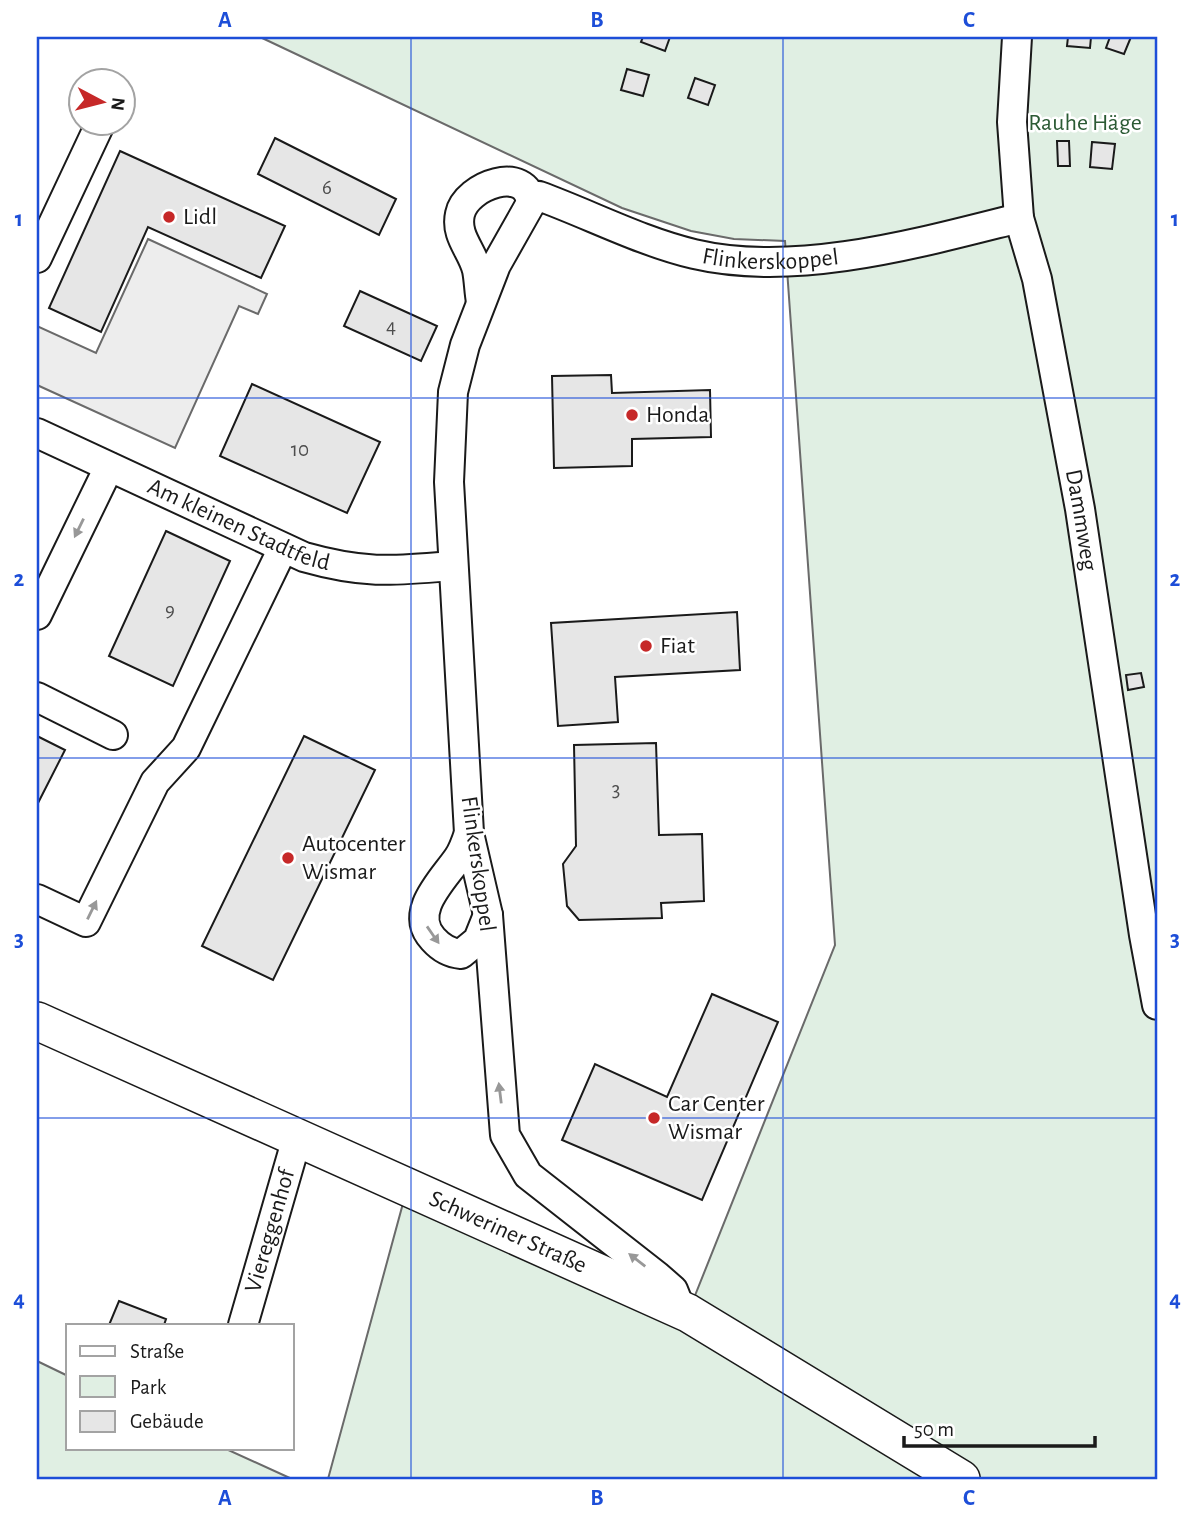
<svg xmlns="http://www.w3.org/2000/svg" width="1194" height="1516" font-family="'Alegreya Sans',sans-serif">
  <rect width="100%" height="100%" fill="#fff"/>
  <!-- green -->
  <path fill="#e0efe3" stroke="#6a6a6a" stroke-width="2" d="M260,37H1157V1479H328L408,1185L688,1313L835,945L785,241L734,239L691,231L622,208Z
    M37,1361L68,1376V1448H224L292,1479H37Z"/>
  <!-- parking -->
  <path fill="#ededed" stroke="#6a6a6a" stroke-width="2" d="M148,239L267,294L258,314L239,306L175,448L37,385V326L96,353Z"/>
  <!-- building -->
  <path fill="#e6e6e6" stroke="#1a1a1a" stroke-width="2" d="M643,37H670L665,51L641,42Z
    M1068,37H1091L1090,48L1067,46Z
    M1110,37H1131L1124,54L1106,48Z
    M627,69L649,75L643,96L621,90Z
    M695,78L715,85L708,105L688,98Z
    M275,138L396,199L379,235L258,174Z
    M1057,141H1069L1070,166H1058Z
    M1092,142L1115,144L1112,169L1090,167Z
    M120,151L285,226L261,278L148,227L101,332L49,308Z
    M360,291L437,326L421,361L344,326Z
    M611,375L612,393L710,390L711,437L632,439V466L554,468L552,376Z
    M252,384L380,442L347,513L220,456Z
    M166,531L230,561L173,686L109,656Z
    M737,612L740,670L615,677L618,722L558,726L551,623Z
    M1141,673L1144,687L1128,690L1126,675Z
    M37,736L65,750L37,805Z
    M304,736L375,770L273,980L202,946Z
    M656,743L659,835L702,834L704,901L661,903L662,918L579,920L567,906L563,864L576,846L574,745Z
    M712,994L778,1022L702,1200L562,1140L595,1064L667,1097Z
    M119,1301L166,1319L164,1325H109Z"/>
  <g fill="none" stroke-linecap="round" stroke-linejoin="round">
    <!-- minor casing -->
    <g stroke="#1a1a1a" stroke-width="32">
      <g id="minor">
        <path id="s1" d="M1017,37L1012,122L1019,218L1037,279L1080,509L1144,935L1157,1005"/>
        <path d="M37,258L101,122"/>
        <path d="M481,302C479,291 479,280 477,270C472,250 455,236 460,214C466,185 527,164 531,203"/>
        <path id="s2" d="M37,433L304,557C364,574 392,571 452,566"/>
        <path d="M37,615L109,467"/>
        <path d="M37,697L113,735"/>
        <path d="M469,833C466,842 463,851 458,858C443,880 408,912 433,939C441,948 449,953 461,954L478,940L488,915"/>
        <path d="M37,899L86,922L155,782L186,748L283,548"/>
        <path id="s3" d="M681,1310L673,1290L657,1276L528,1175L505,1135L488,915L469,833L449,482L453,392L465,345L496,265L531,203L539,196C591,215 640,241 694,254C796,278 919,243 1019,218"/>
        <path id="s4" d="M243,1325L297,1138"/>
      </g>
    </g>
    <!-- major casing -->
    <g stroke="#1a1a1a" stroke-width="40">
      <g id="major">
        <path id="s5" d="M37,1021L688,1313L961,1479"/>
      </g>
    </g>
    <!-- minor -->
    <use href="#minor" stroke="#fff" stroke-width="28"/>
    <!-- major -->
    <use href="#major" stroke="#fff" stroke-width="37"/>
  </g>
  <!-- one-way arrows -->
  <defs><path id="oneway-solid" d="M-6-.8H1V-3.2L6.5 0L1 3.2V.8H-6Z" transform="scale(1.75)"/></defs>
  <g fill="#989898">
    <use href="#oneway-solid" transform="translate(79 528) rotate(116)"/>
    <use href="#oneway-solid" transform="translate(92 910) rotate(-64)"/>
    <use href="#oneway-solid" transform="translate(433 935) rotate(55)"/>
    <use href="#oneway-solid" transform="translate(500 1093) rotate(-97)"/>
    <use href="#oneway-solid" transform="translate(637 1260) rotate(-142)"/>
  </g>
  <!-- grid -->
  <path fill="none" stroke="#1d4ed8" stroke-width="2" stroke-opacity="0.55" d="M411,37V1479M783,37V1479M37,398H1157M37,758H1157M37,1118H1157"/>
  <!-- markers -->
  <g fill="#c62828" stroke="#fff" stroke-width="2.5">
    <circle cx="169" cy="217" r="7"/>
    <circle cx="632" cy="415" r="7"/>
    <circle cx="646" cy="646" r="7"/>
    <circle cx="288" cy="858" r="7"/>
    <circle cx="654" cy="1118" r="7"/>
  </g>
  <g text-anchor="middle" dominant-baseline="central" stroke-width="5" stroke-linejoin="round" paint-order="stroke">
    <!-- number labels -->
    <g font-size="21" fill="#4d4d4d">
      <text x="327" y="187">6</text>
      <text x="391" y="326">4</text>
      <text x="300" y="449">10</text>
      <text x="170" y="609">9</text>
      <text x="616" y="789">3</text>
    </g>
    <!-- park labels -->
    <g font-size="24" fill="#2b5a34" stroke="#fff">
      <text x="1085" y="123">Rauhe Häge</text>
    </g>
    <!-- poi labels -->
    <g font-size="24" fill="#1a1a1a" stroke="#fff" text-anchor="start">
      <text x="183" y="217">Lidl</text>
      <text x="646" y="415">Honda</text>
      <text x="660" y="646">Fiat</text>
      <text x="302" y="844">Autocenter<tspan x="302" dy="28">Wismar</tspan></text>
      <text x="668" y="1104">Car Center<tspan x="668" dy="28">Wismar</tspan></text>
    </g>
    <!-- street labels -->
    <g font-size="24" fill="#1a1a1a" stroke="#fff">
      <text stroke="none"><textPath href="#s3" startOffset="1458">Flinkerskoppel</textPath></text>
      <text stroke="none"><textPath href="#s1" startOffset="490">Dammweg</textPath></text>
      <text stroke="none"><textPath href="#s2" startOffset="222">Am kleinen Stadtfeld</textPath></text>
      <text transform="translate(478 864) rotate(82)">Flinkerskoppel</text>
      <text stroke="none"><textPath href="#s4" startOffset="98">Viereggenhof</textPath></text>
      <text stroke="none"><textPath href="#s5" startOffset="516">Schweriner Straße</textPath></text>
    </g>
  </g>
  <!-- border -->
  <rect width="1194" height="1516" fill="none" stroke="#ffffff" stroke-width="77"/>
  <!-- legend -->
  <rect x="66" y="1324" width="228" height="126" fill="#ffffff" stroke="#a3a3a3" stroke-width="2"/>
  <rect x="80" y="1346" width="35" height="10" fill="#ffffff" stroke="#a3a3a3" stroke-width="2"/>
  <text x="130" y="1358" font-size="21" fill="#1a1a1a">Straße</text>
  <rect x="80" y="1376" width="35" height="21" fill="#e0efe3" stroke="#a3a3a3" stroke-width="2"/>
  <text x="130" y="1394" font-size="21" fill="#1a1a1a">Park</text>
  <rect x="80" y="1411" width="35" height="21" fill="#e6e6e6" stroke="#a3a3a3" stroke-width="2"/>
  <text x="130" y="1428" font-size="21" fill="#1a1a1a">Gebäude</text>
  <!-- north arrow -->
  <g transform="translate(102 102) rotate(97)"><circle r="33" fill="#ffffff" stroke="#a3a3a3" stroke-width="2"/>
  <path d="M0-5L12 26L0 18L-12 26Z" fill="#c62828"/>
  <text y="-10" font-size="19" font-weight="bold" text-anchor="middle" fill="#1a1a1a">N</text>
  </g>
  <!-- scale -->
  <path d="M904 1436v10h191v-10" fill="none" stroke="#1a1a1a" stroke-width="3.5"/>
  <text x="914" y="1436" font-size="21" fill="#1a1a1a" stroke="#ffffff" stroke-width="5" paint-order="stroke">50 m</text>
  <rect x="38" y="38" width="1118" height="1440" fill="none" stroke="#1d4ed8" stroke-width="2.5"/>
  <g font-size="23" text-anchor="middle" font-weight="bold" fill="#1d4ed8">
    <text x="225" y="27">A</text>
    <text x="597" y="27">B</text>
    <text x="969" y="27">C</text>
    <text x="19" y="226">1</text>
    <text x="1175" y="226">1</text>
    <text x="19" y="586">2</text>
    <text x="1175" y="586">2</text>
    <text x="19" y="946">3</text>
    <text x="1175" y="946">3</text>
    <text x="19" y="1306">4</text>
    <text x="1175" y="1306">4</text>
    <text x="225" y="1505">A</text>
    <text x="597" y="1505">B</text>
    <text x="969" y="1505">C</text>
  </g>
</svg>
